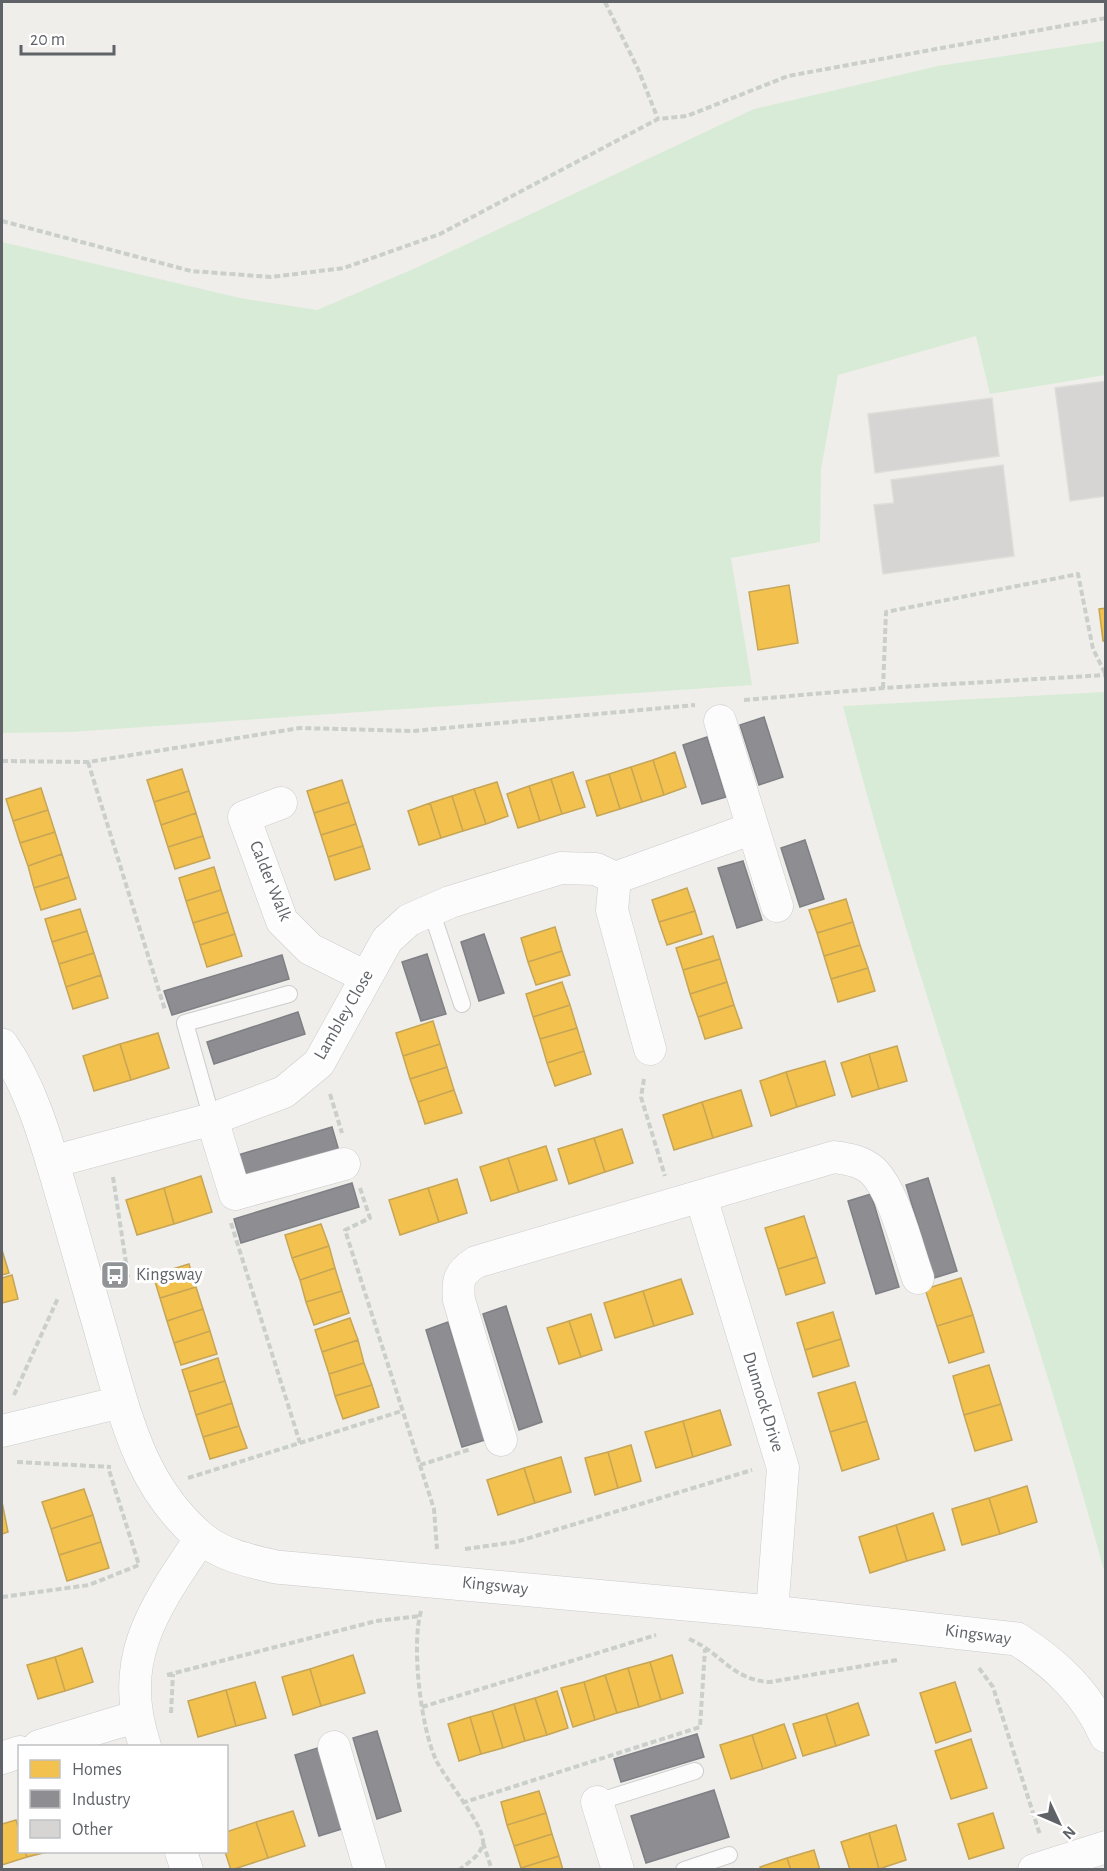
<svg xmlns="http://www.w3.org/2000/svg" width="1107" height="1871" font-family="'Alegreya Sans',sans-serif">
  <rect width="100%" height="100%" fill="#efeeea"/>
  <!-- green -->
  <path fill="#d8ebd6" d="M1105,41V375L990,394L976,336L838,375L821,469L820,542L731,558L752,685L70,732L2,733V242L240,298L317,310L418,267L754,109L938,66Z
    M1105,692H1106L1105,1574C1026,1283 919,999 843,706Z"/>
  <!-- homes -->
  <path fill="#f2c14e" stroke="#c6a556" stroke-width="1.5" d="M789,585L798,643L758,650L749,592Z
    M1106,608V641H1103L1099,609Z
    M675,752L686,787L664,795L653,760Z
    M653,760L664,795L642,802L631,767Z
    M631,767L642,802L620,809L609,774Z
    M182,769L189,791L154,802L147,780Z
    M573,772L585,807L562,814L551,779Z
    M609,774L620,809L597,816L586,781Z
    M551,779L562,814L540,821L529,786Z
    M342,780L349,802L314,813L307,791Z
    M497,782L508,816L486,824L474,789Z
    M529,786L540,821L518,828L507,794Z
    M41,788L48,810L13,821L6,799Z
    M474,789L486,824L463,831L452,796Z
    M189,791L196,813L161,825L154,802Z
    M452,796L463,831L441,838L430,803Z
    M349,802L356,824L321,835L314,813Z
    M430,803L441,838L419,845L408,811Z
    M48,810L55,832L20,843L13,821Z
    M196,813L203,836L168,847L161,825Z
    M356,824L363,846L328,857L321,835Z
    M55,832L62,854L28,866L20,843Z
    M203,836L210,858L175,869L168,847Z
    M363,846L370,869L335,880L328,857Z
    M62,854L69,877L34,888L28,866Z
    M214,867L221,890L186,901L179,878Z
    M69,877L76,899L41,910L34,888Z
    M687,888L695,911L659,922L652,900Z
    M221,890L228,912L193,923L186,901Z
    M846,899L853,922L817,933L809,910Z
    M80,909L87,931L52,942L45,919Z
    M695,911L702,934L667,945L659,922Z
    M228,912L235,934L200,945L193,923Z
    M853,922L860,945L824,956L817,933Z
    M555,927L562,951L528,962L521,938Z
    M87,931L94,953L59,964L52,942Z
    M235,934L242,956L207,967L200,945Z
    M713,936L720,959L683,970L676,948Z
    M860,945L868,968L831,979L824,956Z
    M562,951L570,975L536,985L528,962Z
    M94,953L101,975L66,987L59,964Z
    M720,959L727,982L690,994L683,970Z
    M868,968L875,991L838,1002L831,979Z
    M101,975L108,998L73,1009L66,987Z
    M562,982L570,1005L533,1017L526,994Z
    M727,982L734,1005L698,1017L690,994Z
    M570,1005L577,1028L540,1039L533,1017Z
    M734,1005L742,1028L705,1039L698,1017Z
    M433,1021L440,1044L403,1056L396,1033Z
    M577,1028L584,1051L547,1063L540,1039Z
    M158,1033L169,1068L131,1080L120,1044Z
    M120,1044L131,1080L94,1091L83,1056Z
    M440,1044L447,1067L410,1079L403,1056Z
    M897,1046L907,1081L879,1089L869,1054Z
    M584,1051L591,1074L555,1086L547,1063Z
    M869,1054L879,1089L852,1097L841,1063Z
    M825,1061L835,1095L797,1107L786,1072Z
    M447,1067L454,1090L418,1102L410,1079Z
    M786,1072L797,1107L771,1116L760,1081Z
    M454,1090L462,1113L425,1124L418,1102Z
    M741,1090L752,1126L713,1138L702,1102Z
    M702,1102L713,1138L674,1150L663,1115Z
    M622,1129L633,1163L605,1172L594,1138Z
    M594,1138L605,1172L569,1184L558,1149Z
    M546,1146L557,1180L519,1192L508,1158Z
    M508,1158L519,1192L491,1201L480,1167Z
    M201,1176L212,1212L174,1224L164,1188Z
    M457,1179L467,1213L439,1222L428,1188Z
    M164,1188L174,1224L137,1235L126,1200Z
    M428,1188L439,1222L400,1235L389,1200Z
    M804,1216L817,1257L778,1269L765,1228Z
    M321,1224L329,1246L292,1258L285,1235Z
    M329,1246L335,1268L300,1280L292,1258Z
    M2,1250L9,1273L2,1275Z
    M817,1257L825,1283L786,1295L778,1269Z
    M189,1264L196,1287L160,1298L153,1275Z
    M335,1268L342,1291L306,1302L300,1280Z
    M12,1275L18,1299L2,1303V1278Z
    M961,1278L973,1315L937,1326L925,1289Z
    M681,1279L693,1314L654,1326L643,1291Z
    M196,1287L203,1309L167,1321L160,1298Z
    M342,1291L349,1313L314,1325L306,1302Z
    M643,1291L654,1326L615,1338L604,1303Z
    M203,1309L210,1331L174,1343L167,1321Z
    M833,1312L841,1339L805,1350L797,1323Z
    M591,1314L602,1350L581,1357L569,1321Z
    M973,1315L984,1352L949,1363L937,1326Z
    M350,1318L358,1340L322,1352L315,1330Z
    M569,1321L581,1357L559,1364L547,1328Z
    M210,1331L217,1354L181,1365L174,1343Z
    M841,1339L849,1366L813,1377L805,1350Z
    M358,1340L364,1363L329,1374L322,1352Z
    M218,1358L225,1381L189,1392L182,1370Z
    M364,1363L372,1385L335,1396L329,1374Z
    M989,1365L1001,1404L964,1415L953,1376Z
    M225,1381L232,1403L196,1415L189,1392Z
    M855,1382L867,1421L830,1432L818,1393Z
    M372,1385L379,1407L343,1419L335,1396Z
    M232,1403L239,1426L203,1437L196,1415Z
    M1001,1404L1012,1440L975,1451L964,1415Z
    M720,1410L731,1445L693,1457L683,1421Z
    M683,1421L693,1457L656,1468L645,1432Z
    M867,1421L879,1459L842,1471L830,1432Z
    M239,1426L247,1448L210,1459L203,1437Z
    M631,1445L641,1481L618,1488L608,1452Z
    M608,1452L618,1488L595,1495L585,1458Z
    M561,1457L571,1492L535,1503L524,1468Z
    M524,1468L535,1503L498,1515L487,1480Z
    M1027,1486L1037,1522L1000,1534L989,1498Z
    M84,1489L93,1515L51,1529L42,1502Z
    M989,1498L1000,1534L962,1545L952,1509Z
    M2,1502L8,1532L2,1534Z
    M933,1513L945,1550L907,1561L896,1525Z
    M93,1515L101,1542L59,1555L51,1529Z
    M896,1525L907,1561L870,1573L859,1537Z
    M101,1542L109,1568L67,1581L59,1555Z
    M82,1648L93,1682L65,1691L55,1657Z
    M353,1655L365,1693L321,1706L310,1669Z
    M672,1655L683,1693L661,1700L650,1662Z
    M55,1657L65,1691L38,1699L27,1665Z
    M650,1662L661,1700L639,1707L628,1668Z
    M628,1668L639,1707L617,1713L605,1675Z
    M310,1669L321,1706L293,1715L282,1677Z
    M605,1675L617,1713L595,1720L584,1682Z
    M255,1682L266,1718L236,1726L226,1690Z
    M584,1682L595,1720L573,1727L561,1688Z
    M955,1682L971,1731L936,1743L920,1693Z
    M226,1690L236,1726L198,1737L188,1701Z
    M557,1691L568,1728L547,1735L535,1698Z
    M535,1698L547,1735L525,1741L514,1704Z
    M858,1703L869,1735L836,1746L826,1714Z
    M514,1704L525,1741L503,1748L492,1711Z
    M492,1711L503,1748L481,1754L470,1717Z
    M826,1714L836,1746L803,1756L793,1724Z
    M470,1717L481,1754L459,1761L448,1724Z
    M784,1724L796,1758L763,1769L752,1735Z
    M752,1735L763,1769L731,1779L720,1745Z
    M971,1739L987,1788L951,1799L935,1751Z
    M539,1791L546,1813L507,1825L501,1802Z
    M293,1811L305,1846L268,1858L256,1822Z
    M546,1813L552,1834L514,1846L507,1825Z
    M993,1813L1004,1848L969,1859L958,1824Z
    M16,1820L20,1832V1852H25L27,1857L2,1865V1824Z
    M256,1822L268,1858L231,1870L225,1852L226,1832Z
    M896,1825L906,1860L879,1869L869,1833Z
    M869,1833L879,1869L850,1870L841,1842Z
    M552,1834L559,1856L521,1868L514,1846Z
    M814,1850L820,1870H791L787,1858Z
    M25,1852H47L27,1857Z
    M559,1856L563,1870H521V1868Z
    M787,1858L791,1870H761L760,1867Z"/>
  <!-- industry -->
  <path fill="#8d8d92" stroke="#7f8085" stroke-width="1.5" d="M764,717L783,777L759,785L740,725Z
    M707,737L726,797L702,804L683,745Z
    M805,840L824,899L800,907L781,848Z
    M743,861L762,920L737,928L718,868Z
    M484,934L504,993L479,1001L461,942Z
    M427,954L446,1014L421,1021L402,962Z
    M282,955L289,979L172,1015L164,991Z
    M298,1012L305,1034L214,1064L207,1042Z
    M332,1127L339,1151L245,1180L238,1155Z
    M928,1178L957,1271L934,1278L906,1185Z
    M352,1183L359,1207L241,1243L234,1219Z
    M871,1194L899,1287L876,1294L848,1201Z
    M506,1306L542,1422L519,1430L483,1314Z
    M448,1322L485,1440L462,1447L426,1330Z
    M377,1731L401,1811L377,1819L353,1738Z
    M697,1734L704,1757L621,1782L614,1759Z
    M318,1748L342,1829L319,1836L295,1755Z
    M714,1790L729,1837L646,1863L631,1816Z"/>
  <!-- building -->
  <path fill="#d6d5d3" stroke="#deddd9" stroke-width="1.5" d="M1106,381V496L1070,501L1055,388Z
    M992,398L999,456L875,473L868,414Z
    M1003,465L1014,556L883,574L874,505L894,503L891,480Z"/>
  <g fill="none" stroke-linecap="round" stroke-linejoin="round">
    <!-- lane casing -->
    <g stroke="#cbcccc" stroke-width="18">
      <path id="lane" d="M431,910L462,1004
        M212,1119L185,1023L289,994
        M597,1802L695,1771
        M684,1870L729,1855"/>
    </g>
    <!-- street casing -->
    <g stroke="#cbcccc" stroke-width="33">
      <path id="street" d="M720,721L777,906
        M281,803L244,817L282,921L310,949L366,977
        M615,878L612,910L650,1049
        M212,1119L235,1194L344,1164
        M52,1162L212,1119L284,1092L319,1063L387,940L409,920L450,902L561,868L596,869L615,878L753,828
        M701,1197L783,1468L772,1612
        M2,1431L121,1402
        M501,1440L459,1300C457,1280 459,1273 476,1262L834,1157C848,1159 862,1161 873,1171C895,1193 907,1248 918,1278
        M39,1746L135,1717
        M145,1746C116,1659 154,1608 201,1538
        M334,1747L370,1870
        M2,1758L20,1752
        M597,1802L618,1870
        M181,1852L187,1870
        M1034,1870L1106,1847"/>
    </g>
    <!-- secondary casing -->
    <g stroke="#cacacb" stroke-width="34">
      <path id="secondary" d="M2,1045C34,1091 49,1151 65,1205C80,1258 95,1310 110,1363C129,1430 145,1489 200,1537C221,1555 250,1561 276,1567L772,1612L1017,1639C1056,1664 1087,1693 1106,1736"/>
    </g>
    <!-- path -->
    <path stroke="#cacfcc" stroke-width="4" stroke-dasharray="6 3" stroke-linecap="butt" d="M605,2L638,69L658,119
      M2,221L191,271L271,277L344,268L440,234L658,119L687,116L788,76L1106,18
      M883,688L886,612L1078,574L1093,649L1106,675
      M744,700L883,688L1106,675
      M2,761L88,762L300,728L413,731L695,705
      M88,762L165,1010
      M644,1079L641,1097L665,1176
      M330,1094L342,1133
      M113,1177L128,1276L118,1278
      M360,1188L370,1218L345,1230L434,1509L437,1549
      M231,1223L300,1443
      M14,1395L58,1298
      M17,1462L111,1467
      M420,1465L471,1449
      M188,1478L402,1411
      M465,1549L516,1542L752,1470
      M2,1597L89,1585L139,1565L109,1470
      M421,1611C411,1646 421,1728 436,1760C445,1779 485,1826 483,1843C481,1855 468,1863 459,1870
      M689,1639C721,1652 731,1680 770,1682L897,1660
      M979,1668L993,1687L1040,1835
      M167,1675L376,1621L420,1616
      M422,1707L656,1635
      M171,1713L173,1674
      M462,1803L700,1727L705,1649
      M483,1843L492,1870"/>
    <!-- lane -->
    <use href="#lane" stroke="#fdfcfc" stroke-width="16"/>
    <!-- street -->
    <use href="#street" stroke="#fdfcfc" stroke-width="32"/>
    <!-- secondary -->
    <use href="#secondary" stroke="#fdfcfc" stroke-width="33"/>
  </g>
  <!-- icons -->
  <defs>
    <g id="bus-square" transform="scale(1.5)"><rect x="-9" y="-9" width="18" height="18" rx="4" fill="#919496" stroke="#fff"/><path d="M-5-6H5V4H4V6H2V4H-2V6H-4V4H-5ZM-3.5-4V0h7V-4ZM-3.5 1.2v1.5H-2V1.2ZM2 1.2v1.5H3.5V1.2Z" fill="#fff"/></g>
  </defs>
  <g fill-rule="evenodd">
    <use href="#bus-square" x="115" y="1275"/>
  </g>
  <g text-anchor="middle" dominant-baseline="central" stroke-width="6" stroke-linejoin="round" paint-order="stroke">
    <!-- street labels -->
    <g font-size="18" fill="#5f6368" stroke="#fff">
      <text transform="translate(270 881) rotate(68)">Calder Walk</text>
      <text transform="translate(344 1015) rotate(-60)">Lambley Close</text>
      <text transform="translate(763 1402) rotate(73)">Dunnock Drive</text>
      <text transform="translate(495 1586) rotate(6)">Kingsway</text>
      <text transform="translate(978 1635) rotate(8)">Kingsway</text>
    </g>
    <!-- poi labels -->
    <g font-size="18" fill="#5f6368" stroke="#fff" text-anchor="start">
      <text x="136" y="1275">Kingsway</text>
    </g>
  </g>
  <!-- border -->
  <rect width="1107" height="1871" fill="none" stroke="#5f6368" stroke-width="6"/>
  <!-- legend -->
  <rect x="18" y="1745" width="210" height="108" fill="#ffffff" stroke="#bfc1c3" stroke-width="1.5"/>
  <rect x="30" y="1760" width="30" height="18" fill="#f2c14e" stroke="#bfc1c3" stroke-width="1.5"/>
  <text x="72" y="1775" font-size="18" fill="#5f6368">Homes</text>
  <rect x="30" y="1790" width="30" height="18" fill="#8d8d92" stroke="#bfc1c3" stroke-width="1.5"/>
  <text x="72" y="1805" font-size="18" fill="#5f6368">Industry</text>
  <rect x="30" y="1820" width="30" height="18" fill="#d6d5d3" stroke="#bfc1c3" stroke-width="1.5"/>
  <text x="72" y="1835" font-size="18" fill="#5f6368">Other</text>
  <!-- north arrow -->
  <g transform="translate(1059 1823) rotate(134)" stroke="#ffffff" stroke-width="4.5" paint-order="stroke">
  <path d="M0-4.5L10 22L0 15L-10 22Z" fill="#5f6368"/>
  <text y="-9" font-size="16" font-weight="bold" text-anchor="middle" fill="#5f6368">N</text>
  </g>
  <!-- scale -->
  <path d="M21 45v9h93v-9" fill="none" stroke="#5f6368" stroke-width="3"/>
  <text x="30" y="45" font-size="18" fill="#5f6368" stroke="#ffffff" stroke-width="4.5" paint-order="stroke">20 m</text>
</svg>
